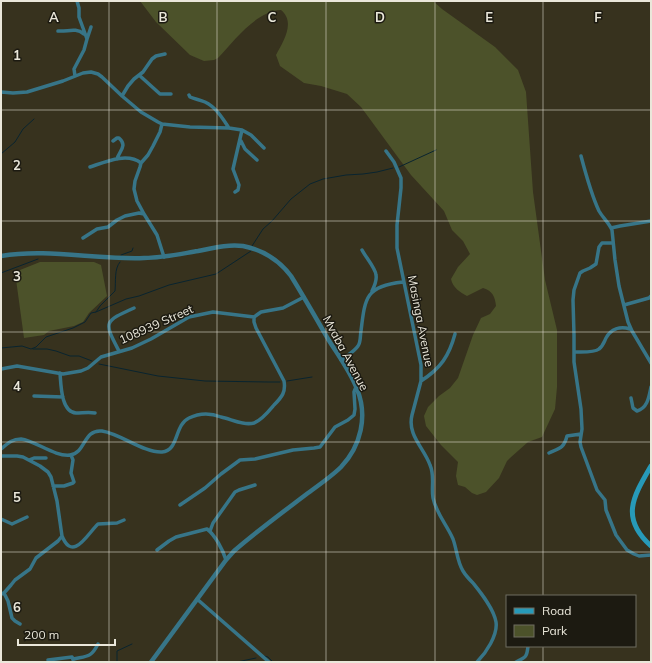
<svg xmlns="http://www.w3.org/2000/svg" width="652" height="663" font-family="Mulish,sans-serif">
  <rect width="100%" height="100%" fill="#37321e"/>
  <!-- green -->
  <path fill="#4c522a" d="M140,1H433L442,9L495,47L518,70L526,92L533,192L545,280L557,330V387L555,409L542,437L528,442L510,458L507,461L499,478L486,492L477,495L472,493L465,487L458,485L456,476L458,462L441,445L426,426L424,416L428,407L439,396L450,388L458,378L473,335L481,318L490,314L496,306C495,297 493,291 483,288L467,296C460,292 453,288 451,279L458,267L470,254L463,241L452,230L444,211L411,175L361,107L347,94L321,86L304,83L280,66L276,55C283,42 296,22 281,10C256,11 234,41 218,58L214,60L204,61L190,55L156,22Z
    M40,262H94L101,265L107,296L89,313L83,322L74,326L49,331L44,335L24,338L15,272Z"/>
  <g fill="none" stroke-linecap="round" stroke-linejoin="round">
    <!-- stream -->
    <path stroke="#09242f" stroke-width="1" d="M1,154L15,142L23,129L34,119
      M399,167L436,150
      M252,246L263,229L272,221L291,199L310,184L323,179L346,175L363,174L377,172L393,168
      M121,255L132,251L133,248
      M1,273L38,259
      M96,312L126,299L139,296L169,285L216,274L251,251
      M1,348L22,346L31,349L36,347L46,337L73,328L85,322L91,313L96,312L100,306L115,291C116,281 114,269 120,262
      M33,349H47L56,351L70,356H79L92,361
      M99,364L158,376L205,381L268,382H280
      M287,381L312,377
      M264,656L268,657L273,662
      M117,662V651L132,644
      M237,662L256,658"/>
    <!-- minor -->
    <path stroke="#377588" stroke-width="3.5" d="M58,31C68,32 75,27 84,34
      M87,39L91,27
      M139,75L160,94H171
      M75,76L74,69L84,50L87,39L79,17V8L77,1
      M1,92L13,93L27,92L63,81L83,73L91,72L98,74L102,77L122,96L141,112L158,122L162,124L190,127L229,128L242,130L251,135L264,148
      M189,95L190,97C195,99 200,100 205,102C216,107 223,119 229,128
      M122,96L128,86L134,79L143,72L152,59L156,56L165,54
      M162,124L160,132L153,146L148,155L141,163L140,167L135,181L134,189L137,201L144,214L157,235L164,257
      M113,141L117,138H119C128,146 119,151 117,159
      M241,141L245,149L257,160
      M386,151L394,162L401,178V188L397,225V248L421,365V381L412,415C407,435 424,448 430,465C435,476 431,487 433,498C436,513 447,525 453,539C457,550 457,561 463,571C466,576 469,579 473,583C481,593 494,609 496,622C498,635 486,653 477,662
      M581,156C586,175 591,194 599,211C603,218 609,223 612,230L615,260L619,286L628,322L632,331L651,363
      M90,167C105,162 127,152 141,163
      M235,192L238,190L239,185L233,169L242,130
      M611,228L620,226L651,221
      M83,238L97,229L108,227L117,220L125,216L139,213L144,214
      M613,243H602L599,247L596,264L590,268L583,271L580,273L574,290L573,300L574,335V362L581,409L582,429L580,442L581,447L597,490L605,500L606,510L616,535L627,550L634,554L639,556L651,555
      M362,250C365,256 376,269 376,275C377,280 374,287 372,291
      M624,305L649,298L651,296
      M119,351C104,322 103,322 134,308
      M574,352C581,352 594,353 599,349C603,346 604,342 606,338C611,329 620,326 630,329
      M341,360C346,356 354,352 358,346C361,342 360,336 361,331C365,297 366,286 403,282
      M1,369L17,366L63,374L81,371L88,368L101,357L132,348L151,339L189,317L213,312L254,317
      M60,373C61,385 61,412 76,413C82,413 89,412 95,413
      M421,381C441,368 449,356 455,334
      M34,396L63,397
      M631,398L633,408L637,411C648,408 649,396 651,387
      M1,449C8,443 12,439 21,439C36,441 55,457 70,455C86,453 83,429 102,431C121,434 144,453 162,452C179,451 174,425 189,418C199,413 211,413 221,417C231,419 244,426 254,423C262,420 269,411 274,405C282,397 286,392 284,381L256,328L254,322V317L261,312L283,308L304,297
      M549,453C560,448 564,448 567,436L581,434
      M1,456H17L23,457L40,466L48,472L51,477L57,501L62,536L58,541L36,558L30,569L15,580L11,585L4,593L1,594
      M29,460L34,458H46
      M53,486H64L73,483L74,482L71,473L73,460L71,455
      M180,505L205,488L221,474L240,460L255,459L293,450L314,448L320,447L335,427L348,420L354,415L355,409L354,392L356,387
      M1,519L12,524L27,517
      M210,531L213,523L235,492L239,490L255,485
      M62,536C73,563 88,533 98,524L117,523L124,520
      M157,550L169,541L176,537L207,529C215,535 223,550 226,560
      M4,593L8,601L12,618L15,621L20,624
      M197,599L269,662
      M73,659C87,656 91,658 98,644
      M48,660L72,657L74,662
      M516,662C526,657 527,657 528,646"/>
    <!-- tertiary -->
    <path stroke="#377588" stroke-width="4.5" d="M1,256C48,248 96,260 144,258C162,258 180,254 198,251C213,248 228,244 243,246C263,250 279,260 291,276C304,297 316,318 328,339C338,355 350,371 357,389C368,416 361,446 341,467C332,476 319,485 308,493C283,512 257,531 234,551L226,560L151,662"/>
    <!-- secondary -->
    <path stroke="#279ab9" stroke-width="5" d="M651,466C633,497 620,518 651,546"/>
  </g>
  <!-- grid -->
  <path fill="none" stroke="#eae7da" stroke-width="1" stroke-opacity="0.55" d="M109,1V662M217,1V662M326,1V662M435,1V662M543,1V596M1,110H651M1,221H651M1,332H651M1,442H651M1,552H651M543,646V662"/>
  <g text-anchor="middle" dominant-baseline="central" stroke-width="3" stroke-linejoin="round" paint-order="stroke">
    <!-- street labels -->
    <g font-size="12" fill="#eae7da" stroke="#1c1a11">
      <text transform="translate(421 321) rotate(79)">Masinga Avenue</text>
      <text transform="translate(156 324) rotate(-24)">108939 Street</text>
      <text transform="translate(346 353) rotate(62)">Mvaba Avenue</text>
    </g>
  </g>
  <g font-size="13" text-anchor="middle" font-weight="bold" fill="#eae7da" stroke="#1c1a11" stroke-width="3" stroke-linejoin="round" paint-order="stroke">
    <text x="54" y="22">A</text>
    <text x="163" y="22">B</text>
    <text x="272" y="22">C</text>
    <text x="380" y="22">D</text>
    <text x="489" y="22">E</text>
    <text x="598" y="22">F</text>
    <text x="17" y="60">1</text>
    <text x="17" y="170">2</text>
    <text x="17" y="281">3</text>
    <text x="17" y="391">4</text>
    <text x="17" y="502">5</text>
    <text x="17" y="612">6</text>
  </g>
  <!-- border -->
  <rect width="652" height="663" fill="none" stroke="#eae7da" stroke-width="4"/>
  <!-- legend -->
  <rect x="506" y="595" width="130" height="52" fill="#1c1a11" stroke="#6e6c61"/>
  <rect x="514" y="608" width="20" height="6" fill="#279ab9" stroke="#6e6c61"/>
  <text x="542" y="615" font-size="12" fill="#eae7da">Road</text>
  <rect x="514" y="625" width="20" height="12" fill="#4c522a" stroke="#6e6c61"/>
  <text x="542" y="635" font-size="12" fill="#eae7da">Park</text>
  <!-- scale -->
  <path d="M18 639v6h97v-6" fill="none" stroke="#eae7da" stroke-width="2"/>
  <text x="24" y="639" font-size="12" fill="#eae7da" stroke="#1c1a11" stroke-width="3" paint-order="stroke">200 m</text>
</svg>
